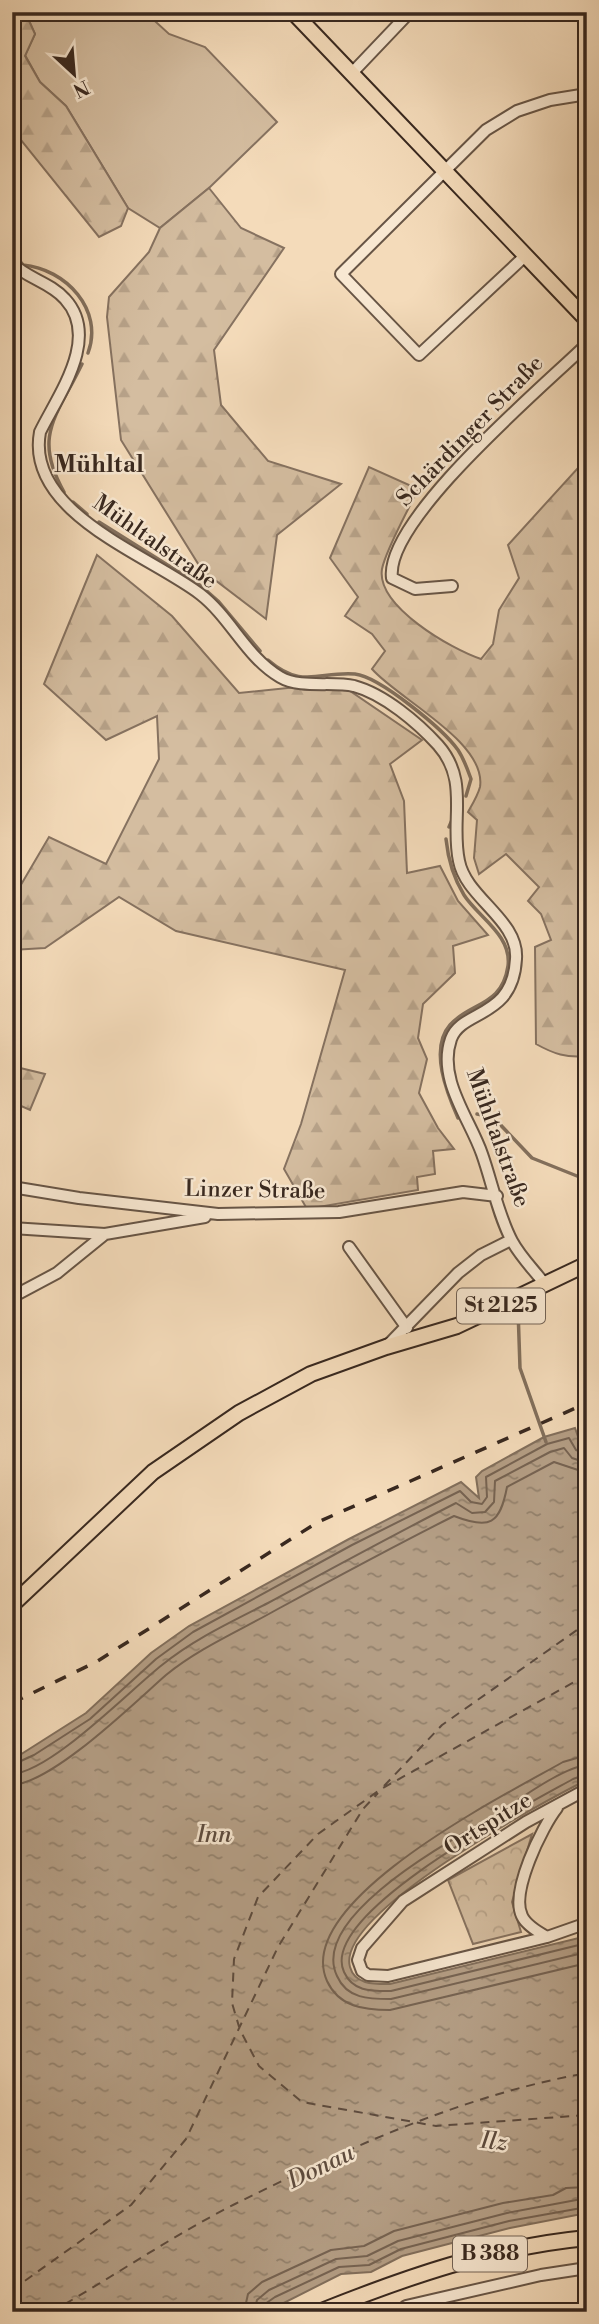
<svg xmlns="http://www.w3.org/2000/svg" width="599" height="2324" font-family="'Libre Bodoni',serif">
  <defs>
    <pattern id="forest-firs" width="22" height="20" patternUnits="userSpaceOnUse" patternTransform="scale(1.75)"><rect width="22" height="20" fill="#d4bda0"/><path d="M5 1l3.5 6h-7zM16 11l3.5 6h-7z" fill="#b7a289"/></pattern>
    <pattern id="park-crowns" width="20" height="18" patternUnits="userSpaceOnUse" patternTransform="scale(1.75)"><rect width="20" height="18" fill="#d4bda0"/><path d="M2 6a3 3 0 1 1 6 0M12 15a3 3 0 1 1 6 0" fill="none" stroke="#b7a289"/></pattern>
    <pattern id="water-ripples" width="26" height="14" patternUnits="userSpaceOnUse" patternTransform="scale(1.75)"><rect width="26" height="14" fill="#b49e85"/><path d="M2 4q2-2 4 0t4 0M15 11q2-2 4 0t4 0" fill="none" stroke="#93816c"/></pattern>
  </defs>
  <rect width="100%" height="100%" fill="#f4dbba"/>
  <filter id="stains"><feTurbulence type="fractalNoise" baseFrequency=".00286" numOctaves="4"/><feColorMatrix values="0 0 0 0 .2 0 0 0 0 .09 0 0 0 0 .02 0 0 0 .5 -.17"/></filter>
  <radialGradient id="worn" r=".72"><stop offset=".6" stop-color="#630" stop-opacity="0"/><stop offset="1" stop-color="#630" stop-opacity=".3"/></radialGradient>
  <!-- grass -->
  <path fill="#d4bda0" stroke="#867260" stroke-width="2" d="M25,12H145L169,34L205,47L277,122L209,188L160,228L128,208L66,106L40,82L25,55L35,34Z"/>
  <!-- forest -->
  <path fill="url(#forest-firs)" stroke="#867260" stroke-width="2" d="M12,12H25L35,34L25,56L40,82L66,106L128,208L121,226L99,237L12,129Z
    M209,188L241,228L284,248L214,350L221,405L268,461L341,484L277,535L266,619L202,570L121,440L107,317L109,297L149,252L160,228Z
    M587,458V1056C566,1058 554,1054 536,1044L535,947L551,940L541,914L528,901L539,887L506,854L479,874L474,858L477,820L468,812C472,805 478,795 480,787C487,742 398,699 372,669L385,651L372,634L345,616L358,597L330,558L369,467L418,489C409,509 386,549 382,569C376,606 451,649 481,659L493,644L499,610L519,578L508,545Z
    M97,555L172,616L239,693L326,684L350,691L422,740L390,764L404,801L407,873L440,866L458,901L488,935L453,946L455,973L423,1004L418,1038L427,1059L419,1093L438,1128L454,1149L433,1151L435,1174L417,1177L418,1190L307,1209L284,1169L301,1124L345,970L176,931L119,897L45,948L12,950V900L49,837L106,864L159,759L157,716L106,740L44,684Z
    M12,1066L45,1074L30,1110L12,1102Z"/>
  <!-- park -->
  <path fill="url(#park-crowns)" stroke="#867260" stroke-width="2" d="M532,1834L512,1902L521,1932L473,1944L448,1880Z"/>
  <!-- water -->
  <path fill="url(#water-ripples)" stroke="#826f5c" stroke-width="2" d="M575,1428L581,1445H587V1780C544,1801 335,1914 350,1967C355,1985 375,1984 390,1984L587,1936V2213L510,2228L402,2256L371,2272L341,2274L266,2312H12V1760L86,1713L151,1653L189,1626L349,1539L461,1482L479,1498L476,1477L482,1471L544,1437Z"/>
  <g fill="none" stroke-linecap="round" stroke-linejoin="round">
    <!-- shore -->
    <path stroke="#766352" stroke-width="2" d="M587,1755L563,1762C509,1793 291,1901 327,1981C339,2007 364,2010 390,2010L587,1963
      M12,1765L34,1755L90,1719L156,1659L193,1632L352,1545L460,1491L471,1502L482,1504L487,1497L486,1477L547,1444L569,1438L576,1450L587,1454
      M587,1765C563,1767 519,1800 498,1813C458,1837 308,1915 337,1976C347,1999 369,1999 391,1999L587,1952
      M12,1774C51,1772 130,1690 162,1665C194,1639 231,1622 268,1603C331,1569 393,1535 456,1503L472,1513L485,1512L494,1502L495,1481L550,1452L564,1448L572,1458L587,1463
      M587,1774L573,1779C530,1803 317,1913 344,1972C353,1992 372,1991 391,1991L587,1943
      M12,1785C53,1783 135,1702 166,1675C199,1648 239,1631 276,1610C335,1578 394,1546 454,1516C490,1530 500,1524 507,1487L554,1462L587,1473
      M244,2312L248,2294L262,2282L331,2250L364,2246L394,2231L503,2203L553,2195L566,2188L587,2187
      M254,2312L257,2300L269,2290L336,2259L367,2256L398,2241L507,2213L587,2198
      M263,2312L265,2304L275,2297L339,2267L369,2265L401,2249L509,2221L587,2207"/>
    <!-- stream -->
    <path stroke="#826f5c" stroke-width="3.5" d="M12,252L23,265C66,269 104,310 88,353
      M64,492C32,436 57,416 82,364
      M73,502L87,514
      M99,522L201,586L218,601L260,651
      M268,660C303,690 319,671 355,674C380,677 443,729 458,750C464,759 467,768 471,779L466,796
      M449,827L452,820
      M446,839C448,859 453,877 464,895C478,917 512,935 508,966C502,1007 470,1002 450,1025C429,1049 447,1093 458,1118
      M477,1114L493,1117L532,1158L587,1180
      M518,1309L520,1368L546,1442"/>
    <!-- ferry -->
    <path stroke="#5d4b3e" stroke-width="2" stroke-dasharray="9 7" stroke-linecap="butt" d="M587,1675L381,1789L318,1834L258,1897L234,1959L232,2003L240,2030L259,2066L302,2102L436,2126L587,2115
      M384,1786L442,1725L587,1623
      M12,2290L131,2205L186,2139L278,1947L363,1809L378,1793
      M51,2312C113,2277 172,2236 235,2204C346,2149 463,2095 587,2073"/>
    <!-- minor casing -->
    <g stroke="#675546" stroke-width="14">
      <path id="minor" d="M351,74L410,12
        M525,256L419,355L341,274L486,130L517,111L550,100L587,94
        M12,263C26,278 50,282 65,299C101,338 58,395 40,432C25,513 149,555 200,594C231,618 246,657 280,677C300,689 332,681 354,686C384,694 418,723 438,745C470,781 450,820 459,861C466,898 519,920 516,959C513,1019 462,1009 451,1039C437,1079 470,1119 482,1154C492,1182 498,1215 512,1241C520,1256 533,1269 543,1282
        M452,586L415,589L392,578C384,520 544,386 587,344
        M12,1187L79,1198L218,1214L339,1212L463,1192L497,1196
        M12,1228L105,1234L205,1217
        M349,1247L407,1328
        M12,1297L57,1273L105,1234
        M388,1345L458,1273L481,1255L511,1240
        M587,1789L526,1822L403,1901L362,1948L358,1960L362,1971L368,1975L388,1976L547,1937L587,1923
        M547,1937C538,1932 526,1925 522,1916C510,1892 542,1827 557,1808
        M406,2312V2306L541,2275L587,2268"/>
    </g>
    <!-- major casing -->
    <g stroke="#38281f" stroke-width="18">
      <path id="major" d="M293,12L587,320
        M12,1605L153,1472L239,1413L311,1374L386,1347L457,1326L587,1264
        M319,2312C407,2277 492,2247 587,2238"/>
    </g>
    <!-- minor -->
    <use href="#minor" stroke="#f8e8d2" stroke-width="10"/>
    <!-- major -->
    <use href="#major" stroke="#f4dbba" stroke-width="14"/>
    <!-- rail -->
    <path stroke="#38281f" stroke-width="3.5" stroke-dasharray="12 12" stroke-linecap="butt" d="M12,1703L96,1662L318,1522L587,1403"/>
  </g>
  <g text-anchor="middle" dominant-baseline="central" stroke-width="5" stroke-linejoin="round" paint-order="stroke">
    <!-- shield labels -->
    <g fill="#f8e8d2" stroke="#726255" stroke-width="2">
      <rect x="457" y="1288.5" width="88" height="35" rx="5"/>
      <rect x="453" y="2236.5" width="74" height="35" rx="5"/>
    </g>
    <g font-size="21" font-weight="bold" fill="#38281f">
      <text x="501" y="1306">St 2125</text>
      <text x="490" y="2254">B 388</text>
    </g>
    <!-- street labels -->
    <g font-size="23" fill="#38281f" stroke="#f8e8d2">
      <text transform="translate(470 431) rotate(-46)">Schärdinger Straße</text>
      <text transform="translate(155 542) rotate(35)">Mühltalstraße</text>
      <text transform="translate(498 1138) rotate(70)">Mühltalstraße</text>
      <text transform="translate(255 1190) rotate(1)">Linzer Straße</text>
      <text transform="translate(488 1824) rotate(-32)">Ortspitze</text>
    </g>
    <!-- neighbourhood labels -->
    <g font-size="24" font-weight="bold" fill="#38281f" stroke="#f8e8d2">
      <text x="99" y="465">Mühltal</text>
    </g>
    <!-- water labels -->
    <g font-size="24" font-style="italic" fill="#5d4b3e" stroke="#f8e8d2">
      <text x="214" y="1835">Inn</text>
      <text transform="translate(494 2142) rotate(6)">Ilz</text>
      <text transform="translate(321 2167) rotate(-26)">Donau</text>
    </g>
  </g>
  <!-- margin -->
  <rect width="599" height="2324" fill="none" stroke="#f4dbba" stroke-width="42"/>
  <rect x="14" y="14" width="571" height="2296" fill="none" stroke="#38281f" stroke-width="3.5"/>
  <rect x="21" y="21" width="557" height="2282" fill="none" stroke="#38281f" stroke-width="2"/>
  <!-- north arrow -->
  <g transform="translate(74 74) rotate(154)" stroke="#f8e8d2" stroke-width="5" paint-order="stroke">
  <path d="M0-5L12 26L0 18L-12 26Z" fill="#38281f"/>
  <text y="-10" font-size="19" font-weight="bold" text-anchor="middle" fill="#38281f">N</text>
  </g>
  <rect width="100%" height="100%" filter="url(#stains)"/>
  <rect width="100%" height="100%" fill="url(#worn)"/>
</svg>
